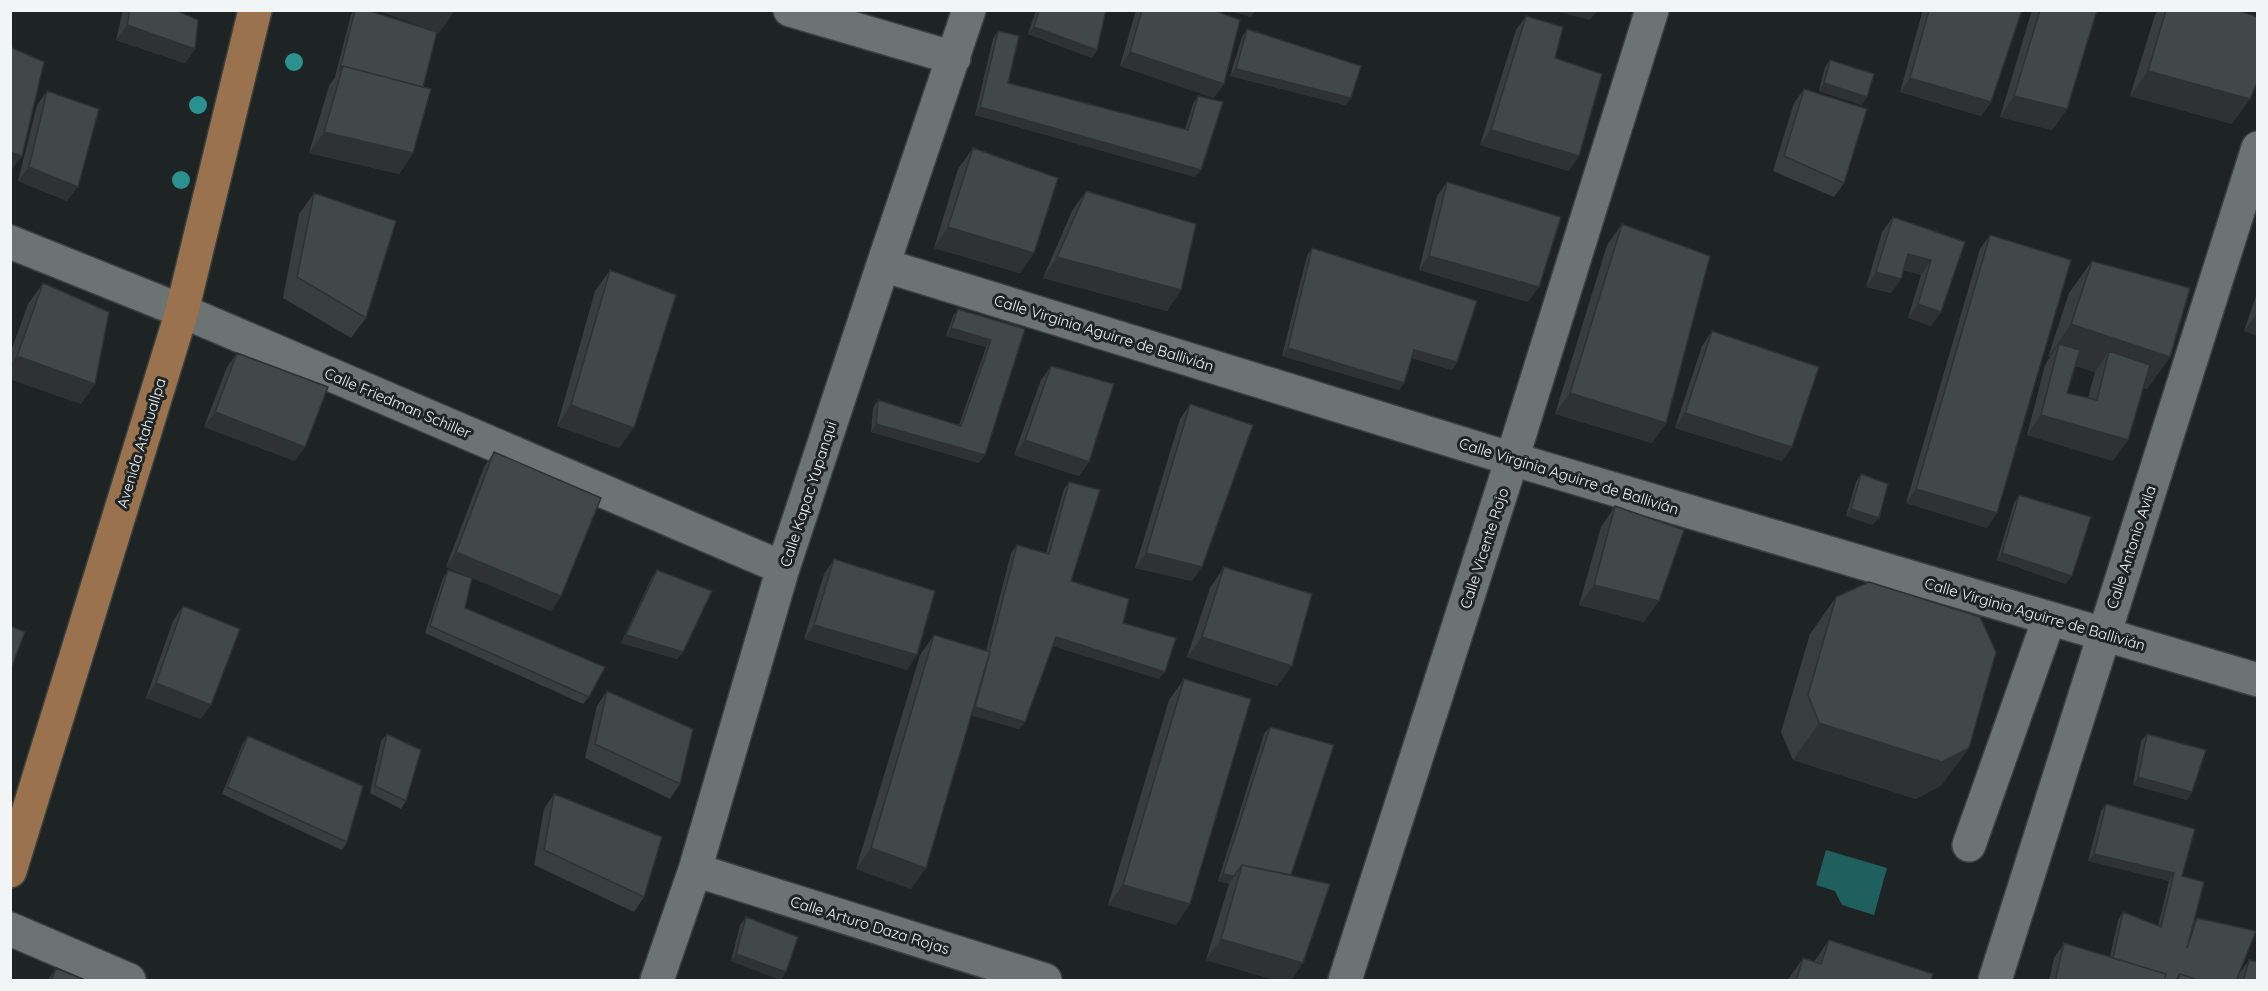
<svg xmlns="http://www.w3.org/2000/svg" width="2268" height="991" font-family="Quicksand,sans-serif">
  <rect width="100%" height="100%" fill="#1e2424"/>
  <!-- water -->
  <path fill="#1f605f" d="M1826,850L1887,868L1874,915L1842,905L1835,891L1816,885Z"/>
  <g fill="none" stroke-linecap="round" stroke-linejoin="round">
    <!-- minor casing -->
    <g stroke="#3b4140" stroke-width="36">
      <path id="minor" d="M790,10L954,58
        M10,242L182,311L783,568
        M883,265L1512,459L2258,680
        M1969,845L2049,619
        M695,870L1045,980
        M10,929L129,980
        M657,980L695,870L783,568L883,265L969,10
        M1345,980L1512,459L1652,10
        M1995,980L2258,148"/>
    </g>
    <!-- major casing -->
    <g stroke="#3b4140" stroke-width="36">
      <path id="major" d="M10,871L182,311L255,10"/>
    </g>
    <!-- minor -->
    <use href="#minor" stroke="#6b7373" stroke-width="33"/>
    <!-- major -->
    <use href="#major" stroke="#9a724d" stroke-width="33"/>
  </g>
  <!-- trees -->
  <g fill="#2b9190">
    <circle cx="294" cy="62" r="9"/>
    <circle cx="198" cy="105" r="9"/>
    <circle cx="181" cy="180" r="9"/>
  </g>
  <!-- wall -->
  <path fill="#383e3e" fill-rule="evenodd" d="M123,10H176L195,49L185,63L116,40Z
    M354,10H366L423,87L413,153L399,174L309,153L329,86L335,77L351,15Z
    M1036,10H1106L1097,50L1092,58L1028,34Z
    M1136,10H1213L1214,98L1120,66Z
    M1923,10H2022L1991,102L1981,116L1900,92Z
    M2032,10H2097L2067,109L2052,130L2000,117Z
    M2158,10H2236L2232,124L2130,96L2155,15Z
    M1526,16L1555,58L1569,171L1480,145L1516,30Z
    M1247,29L1351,98L1345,105L1230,76L1242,37Z
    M998,31L1008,83L1185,129L1193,104L1198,96L1195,177L975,115L993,39Z
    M1830,60L1862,105L1819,91L1825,67Z
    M1804,89L1844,183L1834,197L1773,171L1794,103Z
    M47,91L67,201L18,181L37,105Z
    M973,148L1034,253L1020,273L934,248L958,169Z
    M1447,182L1528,302L1419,270L1437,196Z
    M1086,191L1181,290L1167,311L1043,278L1072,211Z
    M314,193L366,318L351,338L283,298L299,214Z
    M1893,217L1965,242L1931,326L1908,318L1921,275L1904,270L1901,279L1891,293L1866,287L1882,232Z
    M1622,224L1666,423L1652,443L1555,414L1607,245Z
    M1990,235L1987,528L1906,503L1980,249Z
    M1312,248L1457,362L1452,370L1412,358L1404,383L1399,390L1282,356L1307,256Z
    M2092,261L2170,357L2147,389L2143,388L2113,461L2027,435L2045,365L2050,357H2048L2069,293ZM2075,366L2095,372L2088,398L2067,393Z
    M610,270L619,448L557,426L595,291Z
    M43,283L81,404L10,379V354L28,304Z
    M2258,290V336L2244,331Z
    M958,309L1025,329L979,463L871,432L873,408L878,400L959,425L986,347L946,336L953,316Z
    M1712,331L1782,461L1675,428L1702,346Z
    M237,353L295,461L204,427L227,367Z
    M1051,366L1089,462L1079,476L1014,455L1041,380Z
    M1190,404L1192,581L1135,568L1180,419Z
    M494,452L561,596L551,611L446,567L484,467Z
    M1861,474L1873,525L1846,516L1856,482Z
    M1069,482L1071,581L1123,623L1159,679L1053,646L1025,722L1019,729L971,715L911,889L856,869L920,655L934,635L986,651L1011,553L1017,545L1046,553L1064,489Z
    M2019,495L2066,584L1997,560L2014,503Z
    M1615,506L1644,622L1579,605L1601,527Z
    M834,559L907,670L804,639L824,574Z
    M1224,567L1277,686L1187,657L1210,588Z
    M448,570L465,608L589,697L583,704L425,633L443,578Z
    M657,570L683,652L677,659L621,643L652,577Z
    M1836,597L1942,785L1916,799L1793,760L1781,732L1810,634Z
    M183,606L201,719L146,698L173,621Z
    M1184,679L1190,904L1176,925L1108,905L1169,700Z
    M607,691L680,784L670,799L585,758L597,706Z
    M1270,727L1291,875V981H1278L1206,960L1229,884L1218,881L1264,734Z
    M387,734L406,801L401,809L370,793L381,741Z
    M2147,734L2192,792L2187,800L2133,785L2141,741Z
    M248,736L347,842L342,850L222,794L243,743Z
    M554,794L644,897L634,912L534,865L544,809Z
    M2106,804L2182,876L2194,922L2197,918L2239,974L2249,960L2258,981H2237L2238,976L2236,981H2049L2054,958L2064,943L2110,957L2118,920L2123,912L2158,926L2169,881L2088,861L2101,811Z
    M746,917L781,980L731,961L740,925Z
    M1829,940L1931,981H1787L1803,958L1814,962Z
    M56,968L87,981H47Z"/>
  <!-- shaded-wall -->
  <path fill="#2e3232" d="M376,10H449L454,12L439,33Z
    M1227,10H1256L1251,17Z
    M1551,10H1586L1595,13L1590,20Z
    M127,25L195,49L185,63L116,40Z
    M1034,27L1097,50L1092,58L1028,34Z
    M1130,52L1224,84L1214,98L1120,66Z
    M1236,69L1351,98L1345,105L1230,76Z
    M2148,71L2250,99L2232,124L2130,96Z
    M1910,78L1991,102L1981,116L1900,92Z
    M1824,83L1867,97L1862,105L1819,91Z
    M2014,96L2067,109L2052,130L2000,117Z
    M980,107L1201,170L1195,177L975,115Z
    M1491,130L1579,156L1569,171L1480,145Z
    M324,132L413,153L399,174L309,153Z
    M10,152L22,156L10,172Z
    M29,167L78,187L67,201L18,181Z
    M948,227L1034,253L1020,273L934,248Z
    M1908,254L1931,260L1921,275L1898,269Z
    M1429,256L1539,287L1528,302L1419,270Z
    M1057,257L1181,290L1167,311L1043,278Z
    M1876,272L1901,279L1891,293L1866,287Z
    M1918,304L1941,312L1931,326L1908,318Z
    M2258,312V336L2244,331Z
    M2071,324L2170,357L2147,389L2103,375L2109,351L2095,372L2055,359L2059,344L2050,357H2048Z
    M951,328L991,340L986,347L946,336Z
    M1288,348L1404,383L1399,390L1282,356Z
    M1414,350L1457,362L1452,370L1409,357Z
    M17,356L95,384L81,404L10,379V365Z
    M1570,393L1666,423L1652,443L1555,414Z
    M571,405L634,428L619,448L557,426Z
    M215,412L305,447L295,461L204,427Z
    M1685,413L1792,447L1782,461L1675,428Z
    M2041,415L2128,440L2113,461L2027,435Z
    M876,424L985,455L979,463L871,432Z
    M1025,440L1089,462L1079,476L1014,455Z
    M1916,489L1997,513L1987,528L1906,503Z
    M1851,509L1879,518L1873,525L1846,516Z
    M456,552L561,596L551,611L446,567Z
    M1146,553L1202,567L1192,581L1135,568Z
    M2002,553L2072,576L2066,584L1997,560Z
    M1594,585L1659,601L1644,622L1579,605Z
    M814,625L917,655L907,670L804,639Z
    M626,635L683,652L677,659L621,643Z
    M1056,637L1165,672L1159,679L1050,645Z
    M1202,637L1292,666L1277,686L1187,657Z
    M156,683L211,705L201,719L146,698Z
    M975,707L1025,722L1019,729L969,715Z
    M1819,723L1969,748L1942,785L1916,799L1793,760Z
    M2138,777L2192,792L2187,800L2133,785Z
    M871,848L926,868L911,889L856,869Z
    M2094,854L2174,873L2169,881L2088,861Z
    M1223,874L1234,876L1229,884L1218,881Z
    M1123,885L1190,904L1176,925L1108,905Z
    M1221,939L1303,963L1291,981H1278L1206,960Z
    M736,954L786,972L781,980L731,961Z"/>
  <!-- building -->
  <path fill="#414848" stroke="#2e3232" stroke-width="1.5" d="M130,10H176L198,20L195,49L127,25Z
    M355,10H366L437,32L423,87L343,66L340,69Z
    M1039,10H1106L1097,50L1034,27Z
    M1142,10H1213L1240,20L1224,84L1130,52Z
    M1586,10H1596L1595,13Z
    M1929,10H2022L1991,102L1910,78Z
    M2040,10H2097L2067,109L2014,96Z
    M2166,10H2236L2258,17V80L2250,99L2148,71Z
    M1526,16L1563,27L1555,58L1602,74L1579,156L1491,130Z
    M1247,29L1361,66L1351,98L1236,69Z
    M998,31L1019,36L1008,83L1188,130L1198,96L1223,102L1201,170L980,107Z
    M10,47L44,62L22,156L10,152Z
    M1830,60L1874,74L1867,97L1824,83Z
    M343,66L431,89L413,153L324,132Z
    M1804,89L1867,109L1844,183L1784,156Z
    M47,91L99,109L78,187L29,167Z
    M973,148L1058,178L1034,253L948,227Z
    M1447,182L1561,217L1539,287L1429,256Z
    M1086,191L1196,224L1181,290L1057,257Z
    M314,193L396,221L366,318L297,277Z
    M1893,217L1965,242L1941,312L1918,304L1931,260L1908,254L1901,279L1876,272Z
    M1622,224L1710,256L1666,423L1570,393Z
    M1990,235L2071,260L1997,513L1916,489Z
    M1312,248L1477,301L1457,362L1414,350L1404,383L1288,348Z
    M2092,261L2190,288L2170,357L2071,324Z
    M610,270L676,295L634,428L571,405Z
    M43,283L109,312L95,384L17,356Z
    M958,309L1025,329L985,455L876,424L878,400L961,426L991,340L951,328Z
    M1712,331L1819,367L1792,447L1685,413Z
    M2059,344L2080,350L2067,393L2097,400L2109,351L2150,365L2128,440L2041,415Z
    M237,353L328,387L305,447L215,412Z
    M1051,366L1114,384L1089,462L1025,440Z
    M1190,404L1253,425L1202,567L1146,553Z
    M494,452L601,498L561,596L456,552Z
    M1861,474L1888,484L1879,518L1851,509Z
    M1069,482L1100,490L1071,581L1129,599L1123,623L1176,638L1165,672L1056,637L1025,722L975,707L990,652H989L1017,545L1049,554Z
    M2019,495L2091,517L2072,576L2002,553Z
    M1615,506L1684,530L1659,601L1594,585Z
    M834,559L935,591L917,655L814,625Z
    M1224,567L1312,594L1292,666L1202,637Z
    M448,570L472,578L465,608L605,667L589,697L430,626Z
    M657,570L712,591L683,652L626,635Z
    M1869,582L1980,617L1996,652L1969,748L1942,762L1819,723L1808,695L1836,597Z
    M183,606L240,629L211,705L156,683Z
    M10,626L25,632L10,671Z
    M934,635L990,652L926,868L871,848Z
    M1184,679L1251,699L1190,904L1123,885Z
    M607,691L693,729L680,784L595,744Z
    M1270,727L1334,745L1291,875L1242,865L1234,876L1223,874Z
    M387,734L421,750L406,801L375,786Z
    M2147,734L2206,750L2192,792L2138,777Z
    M248,736L363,786L347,842L227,787Z
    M554,794L662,837L644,897L544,850Z
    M2106,804L2195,829L2182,876L2204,882L2187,948L2197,918L2256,931L2236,981H2201L2180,974L2175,981H2164L2166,974L2113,958L2123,912L2161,927L2174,873L2094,854Z
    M1242,865L1330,884L1303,963L1221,939Z
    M746,917L798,937L786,972L736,954Z
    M1829,940L1933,974L1931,981H1796L1803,958L1821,964Z
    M2064,943L2166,974L2164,981H2055Z
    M2249,960L2258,962V981H2243Z
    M56,968L87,981H51Z
    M2180,974L2201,981H2178Z"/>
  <g text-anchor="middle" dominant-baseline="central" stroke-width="6" stroke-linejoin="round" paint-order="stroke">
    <!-- street labels -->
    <g font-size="15" fill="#f1f5f5" stroke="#1e2424">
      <text transform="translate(1104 333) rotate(17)">Calle Virginia Aguirre de Ballivián</text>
      <text transform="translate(398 403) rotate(23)">Calle Friedman Schiller</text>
      <text transform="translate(141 443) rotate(-73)">Avenida Atahuallpa</text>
      <text transform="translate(1569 476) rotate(17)">Calle Virginia Aguirre de Ballivián</text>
      <text transform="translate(808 494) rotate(-72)">Calle Kapac Yupanqui</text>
      <text transform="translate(2131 547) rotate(-72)">Calle Antonio Avila</text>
      <text transform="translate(1484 548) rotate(-72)">Calle Vicente Rojo</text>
      <text transform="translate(2035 614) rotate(16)">Calle Virginia Aguirre de Ballivián</text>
      <text transform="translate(870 925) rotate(17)">Calle Arturo Daza Rojas</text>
    </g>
  </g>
  <!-- border -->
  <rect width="2268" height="991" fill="none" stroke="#f1f5f5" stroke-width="24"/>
</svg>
